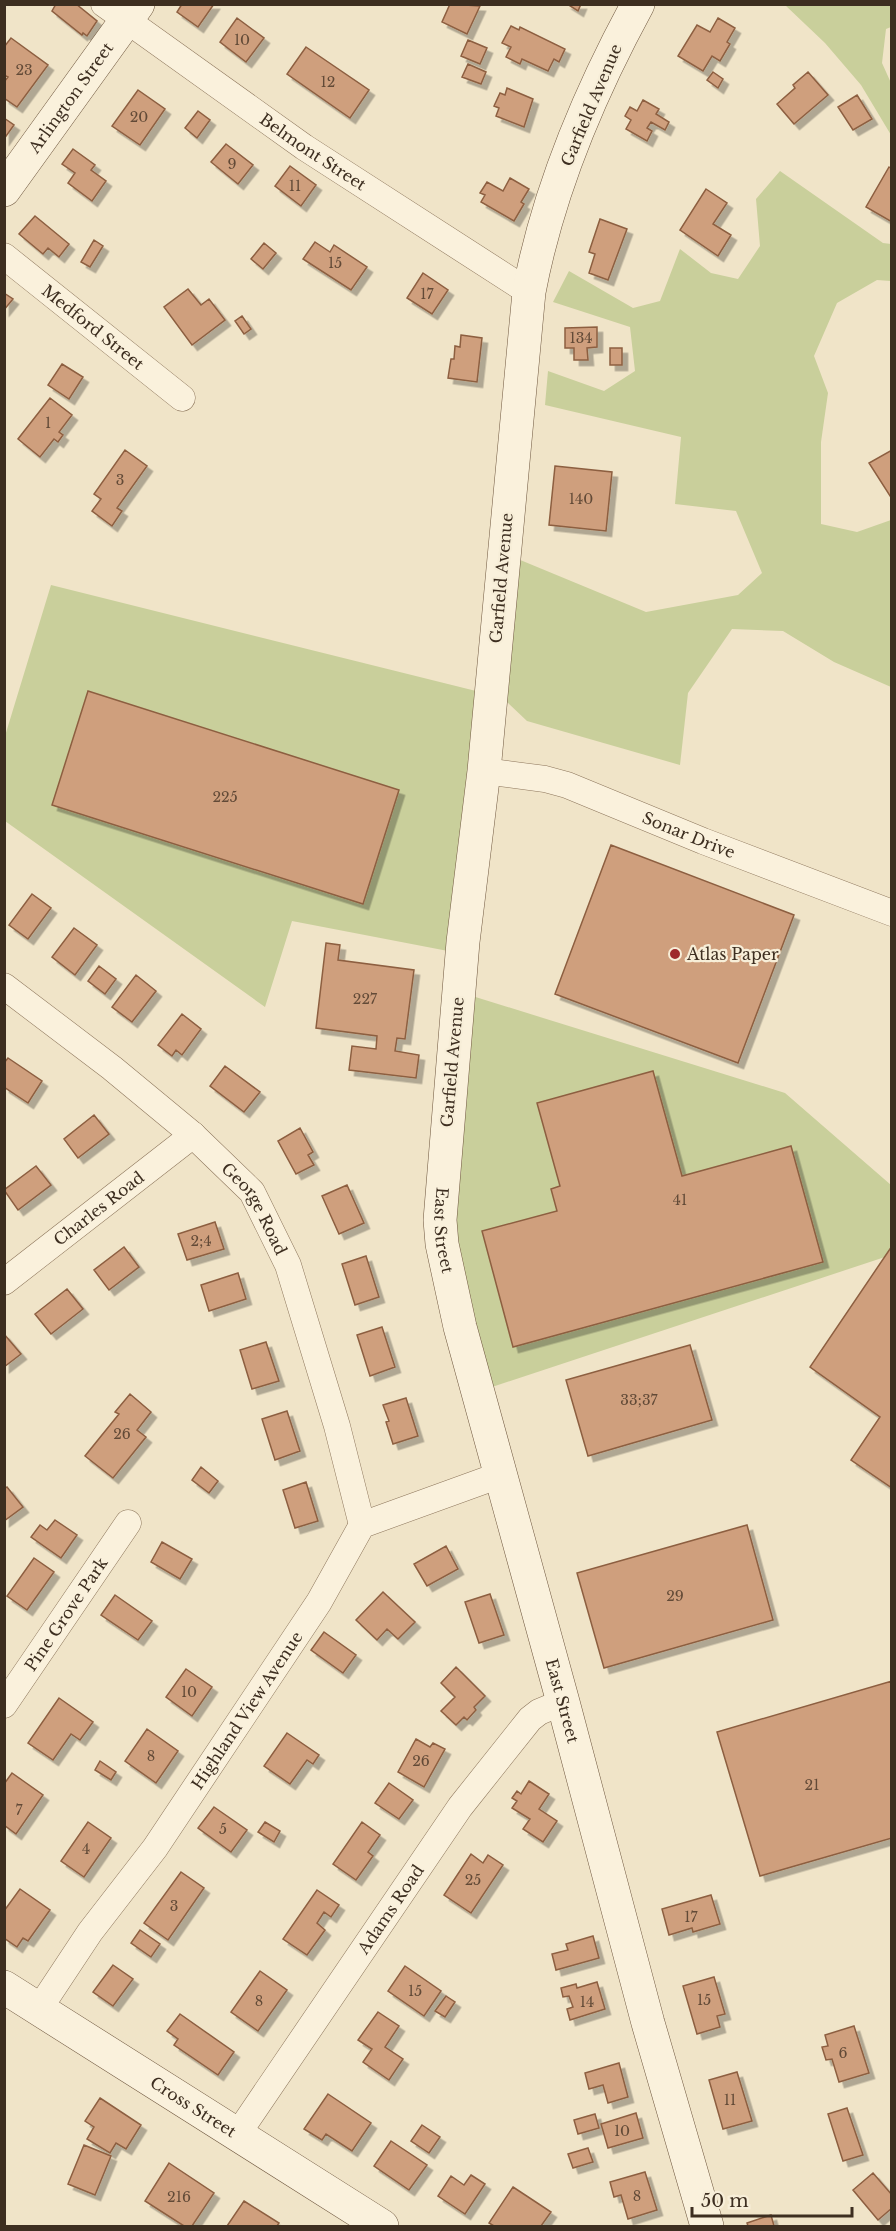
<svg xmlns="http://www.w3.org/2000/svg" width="896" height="2231" font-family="'Libre Baskerville',serif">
  <defs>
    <filter id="shadow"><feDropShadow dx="5.5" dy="5.5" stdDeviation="0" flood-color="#0004"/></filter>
  </defs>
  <rect width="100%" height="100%" fill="#f0e4c8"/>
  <!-- green -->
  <path fill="#c9cf9b" d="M785,5H891V27L886,29L882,63L891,83V135L861,85L825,43Z
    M780,171L883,243L891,244V281L877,280L837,303L814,356L828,393L821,442V524L857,532L891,520V687L834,662L783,631L732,629L688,693L680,765L527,721L506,701L513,557L646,612L738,595L762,573L736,511L675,504L681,437L545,405L548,371L604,391L635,371L630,327L553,302L569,271L633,308L660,301L680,249L711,273L738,279L760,246L756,199Z
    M51,585L476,691L448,951L292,921L265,1007L5,821V736Z
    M469,995L785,1093L891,1185V1255L489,1388L452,1234Z"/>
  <!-- building -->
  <path fill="#cf9f7d" stroke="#8d5f41" stroke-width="1.5" filter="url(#shadow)" d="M56,4H76L97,21L87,36L83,33L82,35L52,11Z
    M182,4H214L198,27L177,12Z
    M450,4L480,6L467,34L442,22Z
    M567,4H581L578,11Z
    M237,18L264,38L246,62L220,42Z
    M718,18L735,28L727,42L730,44L720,61L712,56L703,71L678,56L697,25L710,32Z
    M511,26L519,30L520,27L565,49L559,62L554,59L548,71L522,59L520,64L506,57L511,47L502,43Z
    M11,38L48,65L17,107L4,98V82L8,77L4,75V47Z
    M468,40L487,48L480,64L461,56Z
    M306,47L369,90L350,118L287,74Z
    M468,64L486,72L481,84L462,77Z
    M713,72L723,79L718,88L707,80Z
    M808,72L828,95L794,124L777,104L795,88L793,85Z
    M507,88L533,99L524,127L496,116L499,108L494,106L500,93L505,95Z
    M138,90L165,109L140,145L112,126Z
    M857,95L872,119L853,130L838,107Z
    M643,100L659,109L656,114L669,122L665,130L651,122L647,128L652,131L647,141L626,129L631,120L625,116L630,107L637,111Z
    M198,111L210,120L197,138L185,128Z
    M4,118L14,125L4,139Z
    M226,144L253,165L238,184L211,162Z
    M73,149L95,165L91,170L106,181L92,201L68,183L75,173L62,164Z
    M290,166L316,185L301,206L275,186Z
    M889,167L892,169V222L866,207Z
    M510,178L529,189L521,202L524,204L514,221L481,202L485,195L480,193L487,182L503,191Z
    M706,189L727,203L713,224L731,235L718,256L680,230Z
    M35,216L69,244L59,257L48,248L43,254L19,234Z
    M600,219L627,229L608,280L589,273L595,254L589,252Z
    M94,240L103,246L90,267L81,262Z
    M315,242L330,252L334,245L367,267L351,290L303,259Z
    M264,243L276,253L263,269L251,259Z
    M423,273L448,290L432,314L407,298Z
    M188,289L201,305L209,299L225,320L192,345L164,307Z
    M4,293L13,299L4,310Z
    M242,316L251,329L244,334L235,321Z
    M597,327V347L587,348L588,360H574V348H565V328Z
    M461,335L482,338L477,382L448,378L451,359H454L455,346L460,347Z
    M610,348H622V365H610Z
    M62,364L83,377L69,399L48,385Z
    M50,398L72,415L59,432L63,435L58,442L54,439L40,457L18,439Z
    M125,450L147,466L117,508L122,511L112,526L92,511L101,499L94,494Z
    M892,450V499L869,463Z
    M555,466L612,472L606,531L549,525Z
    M88,691L399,790L363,904L52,805Z
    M611,845L794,915L738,1063L555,994Z
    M32,894L51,908L28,939L9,925Z
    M74,928L97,945L75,975L52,957Z
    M326,943L340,945L338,960L414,970L405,1039L397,1038L395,1051L419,1055L416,1078L349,1070L352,1046L376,1049L377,1036L316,1028Z
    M99,966L116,979L105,994L88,981Z
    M136,975L156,991L132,1022L112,1007Z
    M182,1014L201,1029L182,1055L176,1050L172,1056L158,1045Z
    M8,1058L42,1081L28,1103L4,1087V1063Z
    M225,1066L260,1092L244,1112L210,1086Z
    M653,1071L682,1176L791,1146L823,1262L513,1347L482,1231L557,1211L551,1189L560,1186L537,1103Z
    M94,1115L109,1134L78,1158L64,1139Z
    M300,1128L313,1152L308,1155L314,1165L296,1174L278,1141Z
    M36,1166L51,1185L18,1210L4,1190Z
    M347,1185L364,1223L339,1234L322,1196Z
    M215,1222L224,1249L187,1260L178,1234Z
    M892,1246V1488L851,1460L880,1417L810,1367Z
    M124,1247L139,1267L109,1290L94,1270Z
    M366,1256L379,1297L355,1305L342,1264Z
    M238,1273L246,1299L209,1311L201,1285Z
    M67,1289L83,1309L51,1334L35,1314Z
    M382,1327L395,1367L370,1376L357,1335Z
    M4,1334L21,1354L4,1367Z
    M266,1342L279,1381L252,1389L240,1350Z
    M690,1345L712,1420L588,1456L566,1380Z
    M130,1394L151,1412L137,1430L146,1437L113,1478L85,1456L119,1414L115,1412Z
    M406,1398L418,1436L393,1444L386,1422L389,1421L383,1405Z
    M287,1411L300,1451L275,1460L262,1419Z
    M201,1467L218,1481L209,1493L192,1480Z
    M306,1482L318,1521L295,1528L283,1490Z
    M7,1487L23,1507L4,1521V1489Z
    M55,1520L77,1535L61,1558L31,1537L40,1525L47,1530Z
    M747,1525L773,1620L604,1668L577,1573Z
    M162,1542L192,1559L180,1579L151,1562Z
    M446,1546L458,1569L427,1586L414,1564Z
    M34,1558L54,1572L27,1610L7,1596Z
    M383,1592L415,1622L398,1639L387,1629L377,1640L356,1620Z
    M490,1594L504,1635L479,1643L465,1602Z
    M115,1595L152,1621L138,1640L101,1615Z
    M324,1632L356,1655L343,1673L311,1650Z
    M456,1667L485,1696L474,1707L476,1710L467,1720L464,1717L456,1725L441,1711L455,1697L441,1683Z
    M186,1669L212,1687L192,1716L166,1697Z
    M892,1681V1838L760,1876L717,1732Z
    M59,1698L93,1722L80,1740L71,1734L53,1760L28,1743Z
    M147,1729L178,1751L156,1783L125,1761Z
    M287,1733L319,1755L313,1764L307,1760L290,1784L264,1766Z
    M416,1739L430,1747L433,1743L445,1749L424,1787L398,1772Z
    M100,1761L116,1772L111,1780L95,1770Z
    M12,1773L43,1795L16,1834L4,1825V1784Z
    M529,1781L549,1794L539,1809L557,1821L543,1842L523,1829L530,1819L512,1808L517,1801L512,1798L517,1791L521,1794Z
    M389,1783L413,1800L399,1819L375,1803Z
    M214,1807L247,1830L231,1852L198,1828Z
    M88,1822L111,1838L84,1877L61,1861Z
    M265,1822L280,1831L274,1842L258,1832Z
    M362,1822L380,1835L368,1852L373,1856L356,1880L333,1864Z
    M471,1854L483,1863L488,1855L503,1865L471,1913L444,1895Z
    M181,1872L204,1888L168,1940L144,1923Z
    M20,1889L50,1910L28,1941L23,1938L17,1947L4,1938V1911Z
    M317,1890L339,1905L331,1917L324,1912L317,1923L325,1930L307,1955L283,1939Z
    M711,1895L720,1924L693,1932L692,1928L669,1935L662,1909Z
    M140,1930L160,1944L151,1957L131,1943Z
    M593,1936L599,1958L556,1970L552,1954L568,1950L566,1944Z
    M113,1965L133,1979L113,2006L93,1992Z
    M405,1966L441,1991L424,2016L388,1991Z
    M260,1971L287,1990L258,2031L231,2012Z
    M714,1977L725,2014L717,2016L720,2027L697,2034L683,1986Z
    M597,1982L605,2009L570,2020L567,2009L573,2007L569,1996L563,1997L561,1988L576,1984L577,1988Z
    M446,1996L455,2002L445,2017L435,2011Z
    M378,2012L399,2026L385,2047L403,2059L389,2080L363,2062L372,2049L358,2040Z
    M180,2014L234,2052L218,2075L174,2045L178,2039L167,2031Z
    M854,2026L869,2073L839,2082L832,2059L826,2060L822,2047L828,2046L825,2035Z
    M619,2063L628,2097L608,2103L603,2085L589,2089L585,2073Z
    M737,2072L752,2121L723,2129L709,2080Z
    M328,2094L371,2123L352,2151L326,2134L322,2140L304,2129Z
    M100,2098L141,2125L126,2149L116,2143L110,2153L87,2139L94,2127L85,2121Z
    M847,2108L863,2155L843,2161L828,2114Z
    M636,2113L643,2138L608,2148L601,2124Z
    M595,2114L599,2128L578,2134L574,2120Z
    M422,2125L440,2137L429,2153L411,2141Z
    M391,2141L427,2165L409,2190L374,2166Z
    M84,2145L111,2156L95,2195L68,2184Z
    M588,2148L593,2162L573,2168L568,2154Z
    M169,2163L214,2193L192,2226H184L145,2201Z
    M645,2172L657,2210L628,2219L621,2195L614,2197L610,2182Z
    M873,2173L892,2195V2208L878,2220L853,2190Z
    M471,2175L485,2184L465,2214L438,2196L451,2176L464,2185Z
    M513,2187L551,2212L541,2226H494L489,2223Z
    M244,2201L279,2223L277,2226H227Z
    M771,2215L774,2226H748L747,2223Z"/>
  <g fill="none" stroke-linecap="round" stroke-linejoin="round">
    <!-- street casing -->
    <g stroke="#8d765c" stroke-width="27">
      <g id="street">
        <path id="s1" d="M104,4L304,147L529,292"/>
        <path id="s2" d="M4,256L182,398"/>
        <path id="s3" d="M484,771L545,779L567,785L703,841L892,913"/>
        <path id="s4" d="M4,986L112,1068L193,1135L252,1192L288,1265L337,1426L362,1525"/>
        <path id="s5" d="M4,1282L193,1135"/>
        <path id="s6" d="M4,1705L128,1523"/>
        <path id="s7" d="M39,2009L90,1932L155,1848L319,1602L362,1525L500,1475"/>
        <path id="s8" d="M237,2135L460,1807L530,1719L539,1712L563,1702"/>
      </g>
    </g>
    <!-- secondary casing -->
    <g stroke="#6f573f" stroke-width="34">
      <g id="secondary">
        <path id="s9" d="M638,4C589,94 548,191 529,292L484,771L463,942L440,1220L442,1244L460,1327L563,1702L648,2023L707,2226"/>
        <path id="s10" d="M4,190L138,4"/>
        <path id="s11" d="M4,1987L382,2226"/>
      </g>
    </g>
    <!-- street -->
    <use href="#street" stroke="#faf1dc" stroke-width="26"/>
    <!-- secondary -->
    <use href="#secondary" stroke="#faf1dc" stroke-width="33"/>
  </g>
  <!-- markers -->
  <circle fill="#9e2a2b" stroke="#f7eed8" stroke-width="2" cx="675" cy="954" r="6"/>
  <g text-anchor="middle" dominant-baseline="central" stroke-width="4.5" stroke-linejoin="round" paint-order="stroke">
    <!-- number labels -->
    <g font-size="14" fill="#624a37">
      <text x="242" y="40">10</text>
      <text x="24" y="70">23</text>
      <text x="328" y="82">12</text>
      <text x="139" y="117">20</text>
      <text x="232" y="164">9</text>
      <text x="295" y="186">11</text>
      <text x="335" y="263">15</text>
      <text x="427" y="294">17</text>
      <text x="581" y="338">134</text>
      <text x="48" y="423">1</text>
      <text x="120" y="480">3</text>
      <text x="581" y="499">140</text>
      <text x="225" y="797">225</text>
      <text x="365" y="999">227</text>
      <text x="680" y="1200">41</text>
      <text x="201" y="1241">2;4</text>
      <text x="639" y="1400">33;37</text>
      <text x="122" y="1434">26</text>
      <text x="675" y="1596">29</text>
      <text x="189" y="1692">10</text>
      <text x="151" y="1756">8</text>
      <text x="421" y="1761">26</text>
      <text x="812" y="1785">21</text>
      <text x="19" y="1810">7</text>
      <text x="223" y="1829">5</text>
      <text x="86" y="1849">4</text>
      <text x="473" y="1880">25</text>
      <text x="174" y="1906">3</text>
      <text x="691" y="1917">17</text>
      <text x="415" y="1991">15</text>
      <text x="704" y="2000">15</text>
      <text x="259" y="2001">8</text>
      <text x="587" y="2002">14</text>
      <text x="843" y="2053">6</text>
      <text x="730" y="2100">11</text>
      <text x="622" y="2131">10</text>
      <text x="637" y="2196">8</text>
      <text x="179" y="2197">216</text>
    </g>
    <!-- street labels -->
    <g font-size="16" fill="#3d2e20" stroke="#f7eed8">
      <text stroke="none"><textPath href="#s10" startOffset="114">Arlington Street</textPath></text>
      <text transform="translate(591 105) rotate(-67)">Garfield Avenue</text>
      <text stroke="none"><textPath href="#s1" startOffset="256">Belmont Street</textPath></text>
      <text stroke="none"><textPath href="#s2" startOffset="114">Medford Street</textPath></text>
      <text transform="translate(501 578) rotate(-85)">Garfield Avenue</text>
      <text stroke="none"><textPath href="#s3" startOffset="216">Sonar Drive</textPath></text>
      <text transform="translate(452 1062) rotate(-85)">Garfield Avenue</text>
      <text stroke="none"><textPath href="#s5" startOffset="120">Charles Road</textPath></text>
      <text stroke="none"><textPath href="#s4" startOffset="338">George Road</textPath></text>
      <text stroke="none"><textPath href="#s9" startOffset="1252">East Street</textPath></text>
      <text stroke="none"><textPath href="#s6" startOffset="110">Pine Grove Park</textPath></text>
      <text stroke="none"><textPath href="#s9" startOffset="1738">East Street</textPath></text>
      <text stroke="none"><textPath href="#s7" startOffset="364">Highland View Avenue</textPath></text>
      <text stroke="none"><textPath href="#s8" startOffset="273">Adams Road</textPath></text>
      <text stroke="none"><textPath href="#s11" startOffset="224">Cross Street</textPath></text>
    </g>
    <!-- poi labels -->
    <g font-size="16" fill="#3d2e20" stroke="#f7eed8" text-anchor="start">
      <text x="687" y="954">Atlas Paper</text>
    </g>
  </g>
  <!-- border -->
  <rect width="896" height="2231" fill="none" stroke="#3d2e20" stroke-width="12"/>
  <!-- scale -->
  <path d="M692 2207v9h160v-9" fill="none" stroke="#3d2e20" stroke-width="3"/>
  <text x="701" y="2207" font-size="18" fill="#3d2e20" stroke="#f7eed8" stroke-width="4.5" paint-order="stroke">50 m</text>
</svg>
